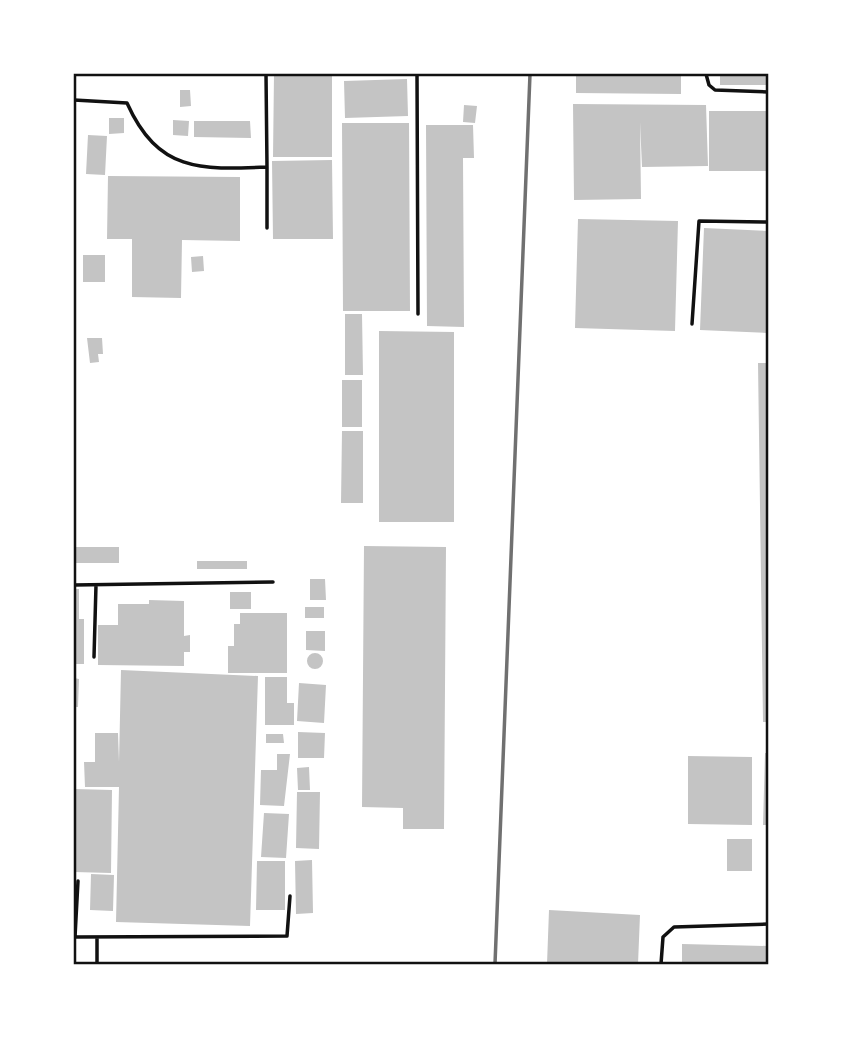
<svg xmlns="http://www.w3.org/2000/svg" width="842" height="1038" font-family="Rubik,sans-serif">
  <rect width="100%" height="100%" fill="#fff"/>
  <!-- building -->
  <path fill="#c4c4c4" d="M274,74H332V157H273Z
    M576,74H681V94L576,93Z
    M720,74H768V85H720Z
    M407,79L408,116L345,118L344,81Z
    M180,90H190L191,106L180,107Z
    M573,104L706,105L708,166L642,167L640,122L641,199L574,200Z
    M464,105L477,106L475,123L463,122Z
    M709,111H768V171H709Z
    M109,118H124V133L109,134Z
    M173,120L189,121L188,136L173,135Z
    M194,121H250L251,138L194,137Z
    M342,123H409L410,311H343Z
    M426,125H473L474,158H463L464,327L427,326Z
    M88,135L107,136L105,175L86,174Z
    M332,160L333,239H273L272,161Z
    M108,176L240,177V241L182,240L181,298L132,297V239H107Z
    M578,219L678,221L675,331L575,328Z
    M704,228L768,231V333L700,330Z
    M83,255H105V282H83Z
    M203,256L204,271L192,272L191,257Z
    M345,314H362L363,375H345Z
    M379,331L454,332V522H379Z
    M87,338H102L103,354H98L99,362L90,363Z
    M758,363H768V722H763Z
    M342,380H362V427H342Z
    M342,431H363V503H341Z
    M364,546L446,547L444,829H403V808L362,807Z
    M74,547H119V563H74Z
    M197,561H247V569H197Z
    M310,579H325L326,600H310Z
    M74,589H79V619H84V664H74Z
    M230,592H251V609H230Z
    M149,600L184,601V636L190,635V652H184V666L98,665V625H118V604H149Z
    M305,607H324V618H305Z
    M240,613H287V673H228V646H234V624H240Z
    M306,631H325V651L306,650Z
    M307 661a8 8 0 1 1 16 0a8 8 0 1 1-16 0Z
    M121,670L258,676L250,926L116,922L119,787H85L84,762H95V733H118L119,762Z
    M265,677H287V703H294V725H265Z
    M74,678L79,679L78,707H74Z
    M299,683L326,685L324,723L297,721Z
    M298,732L325,733L324,758H298Z
    M266,734H283L284,743H266Z
    M765,753H768V825H763Z
    M277,754H290L284,806L260,805L261,770H277Z
    M688,756L752,757V825L688,824Z
    M309,767L310,790H298L297,768Z
    M74,789L112,790L111,873L74,872Z
    M297,792H320L319,849L296,848Z
    M264,813L289,814L286,858L261,857Z
    M727,839H752V871H727Z
    M312,860L313,913L296,914L295,861Z
    M257,861H285V910H256Z
    M91,874L114,875L113,911L90,910Z
    M549,910L640,915L638,964H547Z
    M682,944L768,946V964H682Z"/>
  <g fill="none" stroke-linecap="round" stroke-linejoin="round">
    <!-- service -->
    <path stroke="#111" stroke-width="3.5" d="M417,74L418,314
      M706,74L709,85L715,90L768,92
      M74,100L127,103C158,172 200,170 267,167L266,74
      M267,228V167
      M692,324L699,221L768,222
      M74,585L273,582
      M94,657L96,585
      M74,937L287,936L290,896
      M75,937L78,881
      M97,937V964
      M661,964L663,937L674,927L768,924"/>
    <!-- rail -->
    <path stroke="#707070" stroke-width="3.5" d="M495,964L530,74"/>
  </g>
  <!-- border -->
  <rect width="842" height="1038" fill="none" stroke="#ffffff" stroke-width="150"/>
  <rect x="75" y="75" width="692" height="888" fill="none" stroke="#111" stroke-width="2.5"/>
</svg>
